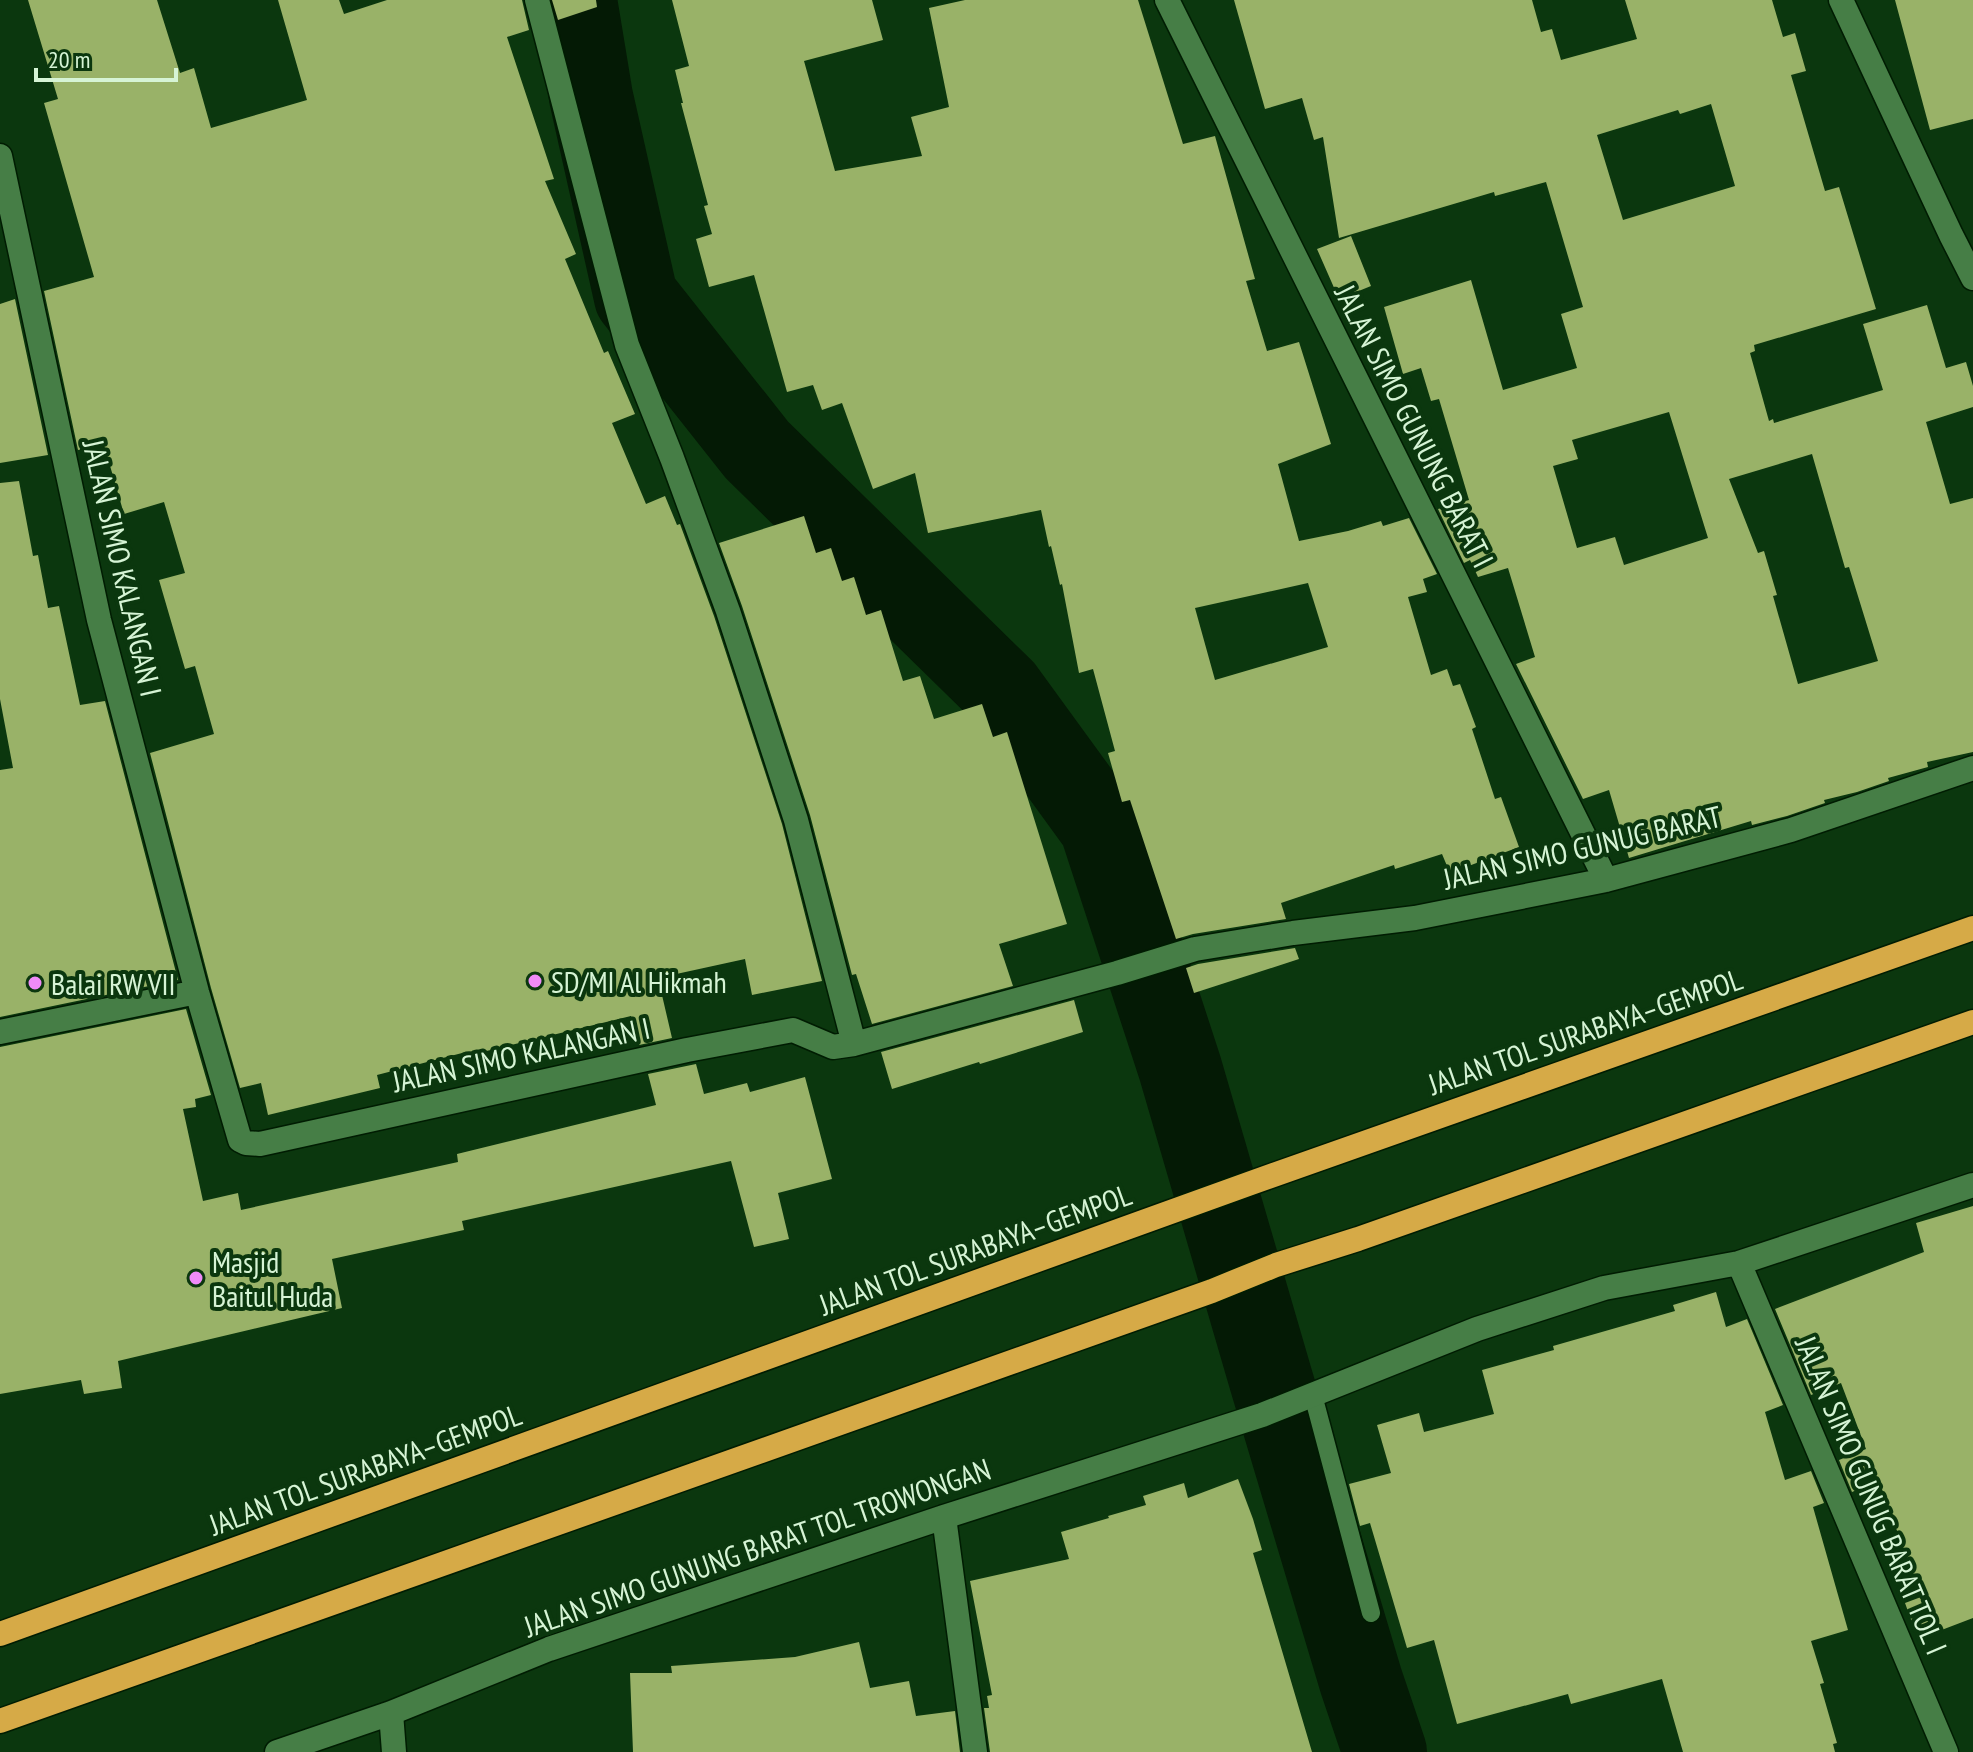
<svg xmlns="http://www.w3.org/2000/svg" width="1973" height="1752" font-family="'PT Sans Narrow',sans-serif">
  <rect width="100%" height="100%" fill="#0b370e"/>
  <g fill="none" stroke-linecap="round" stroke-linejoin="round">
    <!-- river -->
    <path stroke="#041a05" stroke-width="84" d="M575,0L591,97L636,297L757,450L1002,690L1101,826L1180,1068L1271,1380L1361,1681L1385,1752"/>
  </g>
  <!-- building -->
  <path fill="#99b268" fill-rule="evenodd" d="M28,0H157L180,73L194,68L211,128L307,100L278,0H339L344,14L387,0H522L529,30L507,37L554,179L545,181L576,254L565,259L604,353L608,351L635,414L612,423L646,504L665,496L677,525L680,524L714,616L782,824L822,981L752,995L745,959L658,978L672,1038L639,1045L631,1016L466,1056V1052L377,1075L380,1088L268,1115L261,1083L240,1088L211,988L150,753L214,734L195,666L185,669L159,580L185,573L164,502L124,514L104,445L78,450L44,291L94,277L44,103L58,99Z
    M552,0H596L597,7L558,20Z
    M672,0H872L883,40L804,61L835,171L922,156L911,117L949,107L929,8L965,0H1138L1183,144L1215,136L1255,279L1246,281L1267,351L1299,342L1331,444L1278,464L1299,541L1348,531L1381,521L1383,526L1409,518L1437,574L1423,579L1427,592L1408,597L1431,675L1447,669L1453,686L1460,684L1476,727L1472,729L1495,799L1501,797L1519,847L1450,873L1442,854L1395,869L1394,865L1281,903L1286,919L1193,934L1176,939L1130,800L1122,802L1108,753L1115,751L1093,669L1079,673L1062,584L1060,585L1051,546L1049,547L1041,510L928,533L915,473L873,489L842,403L822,410L813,385L787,392L754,275L709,287L696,239L712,234L704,206L708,205L681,103H683L675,70L689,66ZM1308,583L1328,647L1215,680L1195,608Z
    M1234,0H1532L1541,32L1552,29L1561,60L1637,39L1625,0H1772L1783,37L1795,33L1806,71L1791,75L1825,191L1839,187L1876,309L1754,345L1755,351L1750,353L1769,421L1773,419L1774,423L1883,390L1863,324L1927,305L1946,368L1966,362L1973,386V407L1926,422L1950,504L1973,498V752L1927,762L1928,767L1888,778L1889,781L1857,792L1824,800L1825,803L1787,816L1752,825L1751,821L1629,858L1609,790L1583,799L1516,664L1535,657L1508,568L1478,577L1470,560L1464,563L1438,509L1469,500L1439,399L1431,401L1421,368L1403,374L1384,307L1471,280L1503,390L1577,368L1561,314L1583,307L1546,182L1495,196L1494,192L1339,238L1323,137L1314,140L1302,98L1265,109ZM1711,104L1735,186L1623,220L1597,135L1678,110L1680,114ZM1669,412L1708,538L1624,565L1615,537L1577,548L1553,466L1578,459L1572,440ZM1812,454L1845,568L1849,567L1878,661L1798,684L1773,596L1777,595L1764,551L1758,553L1729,479Z
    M1895,0H1973V119L1930,130Z
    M1351,236L1371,286L1339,299L1317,249Z
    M15,299L48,455L0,463V304Z
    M19,481L33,556L38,555L48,608L59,606L80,705L105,701L178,980L0,1017V770L13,768L0,699V483Z
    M804,516L816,553L831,548L842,581L854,577L866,615L881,610L903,681L920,676L934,719L982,704L993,737L1007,732L1067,924L999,944L1013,986L872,1024L856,974L852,975L810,815L742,606L719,543Z
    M1295,948L1299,959L1194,993L1186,968L1198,964Z
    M1074,1000L1083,1032L980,1064L979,1062L892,1089L881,1052Z
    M186,1009L211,1095L195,1099L196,1107L183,1109L203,1201L238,1193L241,1210L458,1162L457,1154L656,1105L648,1074L696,1064L704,1094L747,1083L750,1092L805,1077L832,1179L778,1193L789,1239L754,1247L731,1161L462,1221L464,1230L332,1259L342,1308L118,1361L122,1388L84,1394L81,1380L0,1394V1047Z
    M1973,1206V1618L1918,1639L1905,1603L1921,1597L1879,1481L1852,1492L1839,1460L1866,1449L1841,1383L1811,1395L1775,1309L1924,1252L1916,1223Z
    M1716,1292L1726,1327L1747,1319L1783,1405L1765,1412L1785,1480L1811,1471L1824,1503L1813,1507L1848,1630L1811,1641L1824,1683L1820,1684L1837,1743L1833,1744L1835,1752H1683L1662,1679L1571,1704L1568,1694L1457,1724L1434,1640L1407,1648L1370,1523L1360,1526L1349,1484L1391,1473L1377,1425L1419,1413L1424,1432L1494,1414L1482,1370L1554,1350L1553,1346L1675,1311L1673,1305Z
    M1238,1479L1253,1519L1262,1550L1253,1553L1312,1752H990L984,1708H989L987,1696L992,1695L970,1581L1069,1559L1061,1532L1109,1518L1108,1516L1146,1505L1143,1496L1184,1483L1188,1498Z
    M859,1642L870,1688L909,1681L916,1716L955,1711L960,1752H633L630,1673H672L671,1666L795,1657Z"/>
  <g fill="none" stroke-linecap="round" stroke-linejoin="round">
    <!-- lane casing -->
    <g stroke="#001c02" stroke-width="21">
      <path id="lane" d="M1313,1395L1371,1613"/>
    </g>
    <!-- street casing -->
    <g stroke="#001c02" stroke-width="27">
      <path id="street" d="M537,0L627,345L672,458L728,611L796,820L854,1044
        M1167,0L1606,880
        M1841,0L1951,235L1973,278
        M0,156L99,620L197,992L240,1140L246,1143L260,1144L687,1050L793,1030L833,1047L854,1044L1117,973L1195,949L1293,933L1415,918L1606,880L1791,830L1973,768
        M0,1032L197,992
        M1739,1263L1946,1752
        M944,1517L975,1752
        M391,1713L394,1752
        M277,1752L391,1713L549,1649L944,1517L1262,1415L1477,1329L1604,1288L1739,1263L1973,1185"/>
    </g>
    <!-- highway casing -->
    <g stroke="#001c02" stroke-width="27">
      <path id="highway" d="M0,1634L1251,1183L1973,928
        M0,1721L1212,1291L1276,1265L1358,1239L1973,1022"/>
    </g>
    <!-- lane -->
    <use href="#lane" stroke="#467e46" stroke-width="18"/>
    <!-- street -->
    <use href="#street" stroke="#467e46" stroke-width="24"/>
    <!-- highway -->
    <use href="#highway" stroke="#d6aa47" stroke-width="24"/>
  </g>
  <!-- markers -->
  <g fill="#ef8bf7" stroke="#0b370e" stroke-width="3">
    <circle cx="535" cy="981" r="8"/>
    <circle cx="35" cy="983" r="8"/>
    <circle cx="196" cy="1278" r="8"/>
  </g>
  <g text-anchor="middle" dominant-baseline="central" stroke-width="8" stroke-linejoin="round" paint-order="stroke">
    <!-- street labels -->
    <g font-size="30" fill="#d6f4d5" stroke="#0b370e">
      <text transform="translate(1415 426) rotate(63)">JALAN SIMO GUNUNG BARAT I</text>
      <text transform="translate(123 568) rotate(77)">JALAN SIMO KALANGAN I</text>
      <text transform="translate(1582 847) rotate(-13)">JALAN SIMO GUNUG BARAT</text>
      <text transform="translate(1585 1031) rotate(-19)">JALAN TOL SURABAYA–GEMPOL</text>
      <text transform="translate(521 1054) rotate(-12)">JALAN SIMO KALANGAN I</text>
      <text transform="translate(975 1249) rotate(-20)">JALAN TOL SURABAYA–GEMPOL</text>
      <text transform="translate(365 1469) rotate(-20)">JALAN TOL SURABAYA–GEMPOL</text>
      <text transform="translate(1872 1495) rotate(67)">JALAN SIMO GUNUG BARAT TOL I</text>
      <text transform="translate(757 1547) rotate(-19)">JALAN SIMO GUNUNG BARAT TOL TROWONGAN</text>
    </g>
    <!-- poi labels -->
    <g font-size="30" fill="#d6f4d5" stroke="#0b370e" text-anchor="start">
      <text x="551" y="981">SD/MI Al Hikmah</text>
      <text x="51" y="983">Balai RW VII</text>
      <text x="212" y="1261">Masjid<tspan x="212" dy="34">Baitul Huda</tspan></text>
    </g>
  </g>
  <!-- scale -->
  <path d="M36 68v12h140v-12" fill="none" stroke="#d6f4d5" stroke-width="4"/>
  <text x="48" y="68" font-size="24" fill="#d6f4d5" stroke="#0b370e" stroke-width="6" paint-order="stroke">20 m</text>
</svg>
